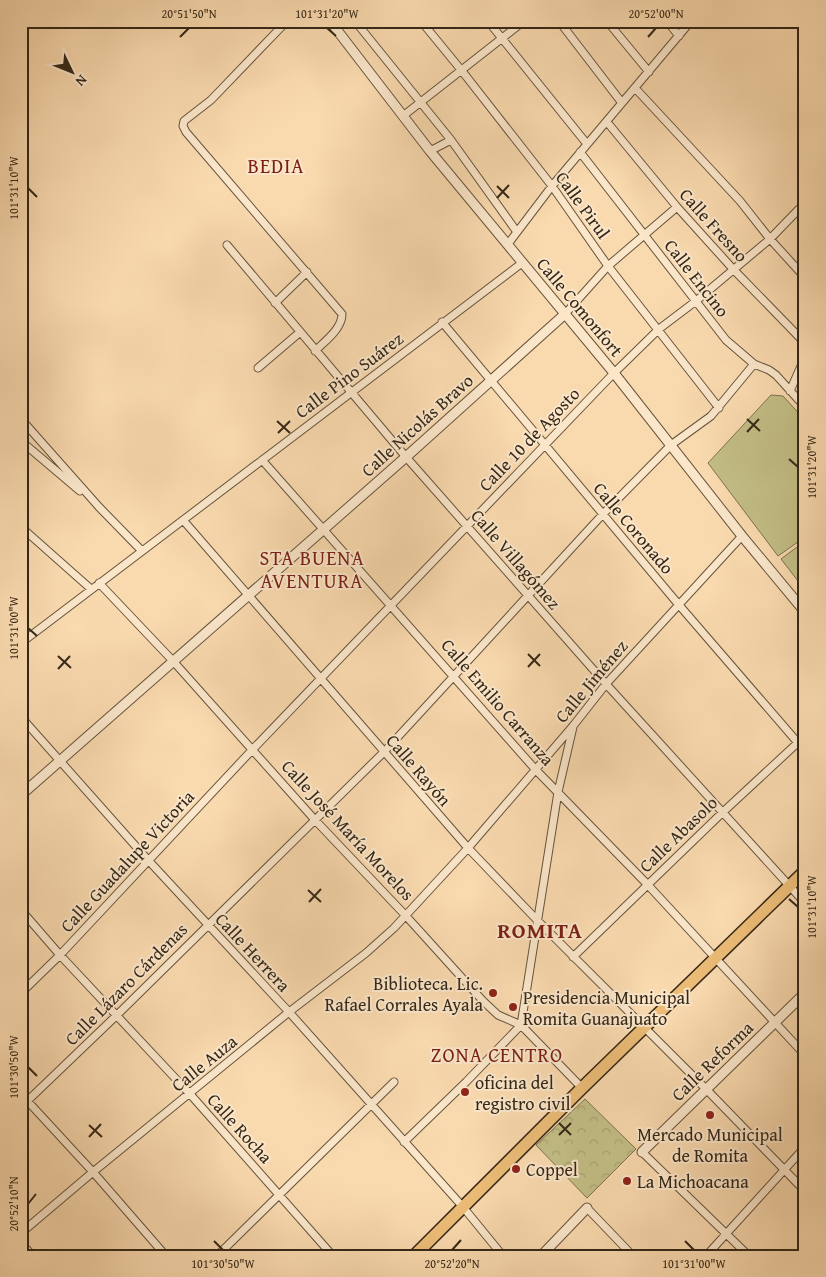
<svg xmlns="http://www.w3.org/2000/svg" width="826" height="1277" font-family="'Gentium Book Plus',serif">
  <defs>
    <pattern id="forest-crowns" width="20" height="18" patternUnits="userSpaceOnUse" patternTransform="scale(1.25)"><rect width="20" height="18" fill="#c3be86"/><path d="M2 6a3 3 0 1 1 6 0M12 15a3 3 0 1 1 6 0" fill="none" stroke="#a8a373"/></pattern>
  </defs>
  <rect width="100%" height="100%" fill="#f9d9ae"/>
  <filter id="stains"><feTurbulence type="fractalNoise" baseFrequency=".004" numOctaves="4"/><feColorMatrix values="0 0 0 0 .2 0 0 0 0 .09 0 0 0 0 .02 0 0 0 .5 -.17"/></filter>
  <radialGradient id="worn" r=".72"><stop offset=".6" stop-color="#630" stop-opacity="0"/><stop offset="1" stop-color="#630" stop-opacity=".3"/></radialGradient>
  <!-- grass -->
  <path fill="#c3be86" stroke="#7c724e" d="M771,395L783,396L805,420V537L778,556L708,463Z
    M805,541V590L781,559Z"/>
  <!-- forest -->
  <path fill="url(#forest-crowns)" stroke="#7c724e" d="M585,1099L636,1149L587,1198L536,1145Z"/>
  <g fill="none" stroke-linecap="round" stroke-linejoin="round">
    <!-- minor casing -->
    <g stroke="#65543d" stroke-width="9">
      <path id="minor" d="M287,21L211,100L184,121L183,126L186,132L342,314C342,329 325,341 315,351
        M355,21L451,140L517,232
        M421,21L462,71L552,186L608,266L719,408
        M488,21L587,144
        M559,21L622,103
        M607,21L649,72
        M667,21L679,36
        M635,88L740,201L770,239L800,272
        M403,116L524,21
        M607,122L677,207L733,269L805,343
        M430,151L451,140
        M580,152L726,340L754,364L769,370L776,375L805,407
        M508,244L552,186L691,21
        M227,245L406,457L606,684L805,903
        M275,303L307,272
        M565,314L608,266L677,207
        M442,322L679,605L805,751
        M258,368L299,333
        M790,391L805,357
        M21,419L99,507L141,550
        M21,441L80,491
        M262,460L535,769L647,884L805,1055
        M183,520L468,848L537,920L706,1089L805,1191
        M21,527L91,589
        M99,583L173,661L315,820L406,916L483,1001L498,1015L521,1025L582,1088
        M21,643L522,263
        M21,717L148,860L289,1012L463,1207L503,1256
        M21,910L60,955L190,1094L333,1256
        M573,957L723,812L805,736
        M21,993L60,955L253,749L614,373L659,329L696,301L770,239L799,209
        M521,1025L558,792L573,727
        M21,1094L93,1172L166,1256
        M21,1107L117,1015L384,752L603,514L671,445L711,416L754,364
        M404,1142L466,1082L521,1025
        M642,1152L749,1256
        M587,1208L633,1256
        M21,1233L93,1172L289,1012L366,953L394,928L468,848L573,726L606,684L742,536
        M21,1243L33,1256
        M217,1256L394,1082
        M706,1256L805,1147"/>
    </g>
    <!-- tertiary casing -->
    <g stroke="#65543d" stroke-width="11">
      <path id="tertiary" d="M330,21L430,151L614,373L742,536L805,612
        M21,795L406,457L565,314
        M642,1152L805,993
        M541,1256L587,1208"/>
    </g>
    <!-- primary casing -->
    <g stroke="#342717" stroke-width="14">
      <path id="primary" d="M414,1256L582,1088L805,871"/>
    </g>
    <!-- minor -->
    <use href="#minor" stroke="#fbe6ca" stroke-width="7"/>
    <!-- tertiary -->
    <use href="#tertiary" stroke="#fbe6ca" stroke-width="9"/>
    <!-- primary -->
    <use href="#primary" stroke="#ecbc77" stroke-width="11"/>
  </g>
  <!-- ticks -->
  <path fill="none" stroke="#342717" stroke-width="2" d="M327,28L336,36M180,37L189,28M648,37L656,28M497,186L509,198M28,188L37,197M497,198L509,185M747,419L760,431M277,421L290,433M747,432L759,419M278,433L290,421M789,459L798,467M28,628L37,636M528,654L540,666M58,656L71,668M528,667L540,654M58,669L70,656M308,890L321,902M789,899L798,907M309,902L321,889M28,1067L37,1076M559,1123L571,1135M89,1125L102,1137M559,1135L571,1123M89,1137L101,1124M28,1204L36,1194M214,1241L223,1250M685,1241L694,1250M452,1250L461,1240"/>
  <!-- markers -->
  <g fill="#8f2418" stroke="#fbe6ca" stroke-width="2">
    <circle cx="493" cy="993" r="5"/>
    <circle cx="513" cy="1007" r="5"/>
    <circle cx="465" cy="1092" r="5"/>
    <circle cx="710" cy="1115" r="5"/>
    <circle cx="516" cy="1169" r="5"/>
    <circle cx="627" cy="1181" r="5"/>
  </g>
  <g text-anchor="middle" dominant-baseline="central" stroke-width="4" stroke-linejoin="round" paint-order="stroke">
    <!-- street labels -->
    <g font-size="18" fill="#342717" stroke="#fbe6ca">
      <text transform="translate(583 205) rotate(54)">Calle Pirul</text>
      <text transform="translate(714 225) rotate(48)">Calle Fresno</text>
      <text transform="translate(697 278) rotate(52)">Calle Encino</text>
      <text transform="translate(580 307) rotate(50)">Calle Comonfort</text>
      <text transform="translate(349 375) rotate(-37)">Calle Pino Suárez</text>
      <text transform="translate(417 425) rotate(-42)">Calle Nicolás Bravo</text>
      <text transform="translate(529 439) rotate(-46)">Calle 10 de Agosto</text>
      <text transform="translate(634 528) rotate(50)">Calle Coronado</text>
      <text transform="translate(516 559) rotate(49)">Calle Villagómez</text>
      <text transform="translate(591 681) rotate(-50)">Calle Jiménez</text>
      <text transform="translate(498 702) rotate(49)">Calle Emilio Carranza</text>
      <text transform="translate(419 770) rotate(49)">Calle Rayón</text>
      <text transform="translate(348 830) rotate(47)">Calle José María Morelos</text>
      <text transform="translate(678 834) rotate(-44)">Calle Abasolo</text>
      <text transform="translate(127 861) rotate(-47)">Calle Guadalupe Victoria</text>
      <text transform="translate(253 952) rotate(47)">Calle Herrera</text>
      <text transform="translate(126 984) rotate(-45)">Calle Lázaro Cárdenas</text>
      <text transform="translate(712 1061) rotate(-44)">Calle Reforma</text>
      <text transform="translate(204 1063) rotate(-39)">Calle Auza</text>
      <text transform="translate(240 1128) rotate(48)">Calle Rocha</text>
    </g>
    <!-- poi labels -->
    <g font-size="18" fill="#342717" stroke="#fbe6ca" text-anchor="start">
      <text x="483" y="983" text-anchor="end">Biblioteca. Lic.<tspan x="483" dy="21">Rafael Corrales Ayala</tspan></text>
      <text x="523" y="997">Presidencia Municipal<tspan x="523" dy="21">Romita Guanajuato</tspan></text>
      <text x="475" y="1082">oficina del<tspan x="475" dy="21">registro civil</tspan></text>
      <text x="710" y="1134" text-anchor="middle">Mercado Municipal<tspan x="710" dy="21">de Romita</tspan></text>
      <text x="526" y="1169">Coppel</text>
      <text x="637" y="1181">La Michoacana</text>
    </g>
    <!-- quarter labels -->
    <g font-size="20" letter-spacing="1" fill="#7a1f14" stroke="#fbe6ca">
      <text x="276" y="165">BEDIA</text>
      <text x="312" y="557">STA BUENA<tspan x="312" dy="23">AVENTURA</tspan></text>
      <text x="497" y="1054">ZONA CENTRO</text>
    </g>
    <!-- district labels -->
    <g font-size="22" font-weight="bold" letter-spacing="1" fill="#7a1f14" stroke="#fbe6ca">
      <text x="540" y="930">ROMITA</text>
    </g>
  </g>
  <!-- margin -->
  <rect width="826" height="1277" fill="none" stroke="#f9d9ae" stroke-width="55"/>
  <!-- north arrow -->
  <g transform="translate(72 72) rotate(133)" stroke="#fbe6ca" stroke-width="4" paint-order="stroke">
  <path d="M0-4L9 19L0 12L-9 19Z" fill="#342717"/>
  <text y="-8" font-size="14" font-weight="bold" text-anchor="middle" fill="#342717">N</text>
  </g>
  <rect x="28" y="28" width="770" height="1222" fill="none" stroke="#342717" stroke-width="2"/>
  <g font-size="12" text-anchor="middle" fill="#342717">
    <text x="189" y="18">20°51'50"N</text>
    <text x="327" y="18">101°31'20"W</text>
    <text x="656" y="18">20°52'00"N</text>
    <text transform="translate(14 188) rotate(-90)" y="4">101°31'10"W</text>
    <text transform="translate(812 467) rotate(-90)" y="4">101°31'20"W</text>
    <text transform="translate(14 628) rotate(-90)" y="4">101°31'00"W</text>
    <text transform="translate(812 907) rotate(-90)" y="4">101°31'10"W</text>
    <text transform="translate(14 1067) rotate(-90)" y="4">101°30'50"W</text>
    <text transform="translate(14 1204) rotate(-90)" y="4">20°52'10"N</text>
    <text x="223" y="1268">101°30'50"W</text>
    <text x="452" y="1268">20°52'20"N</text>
    <text x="694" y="1268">101°31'00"W</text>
  </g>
  <rect width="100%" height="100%" filter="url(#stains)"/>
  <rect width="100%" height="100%" fill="url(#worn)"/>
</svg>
